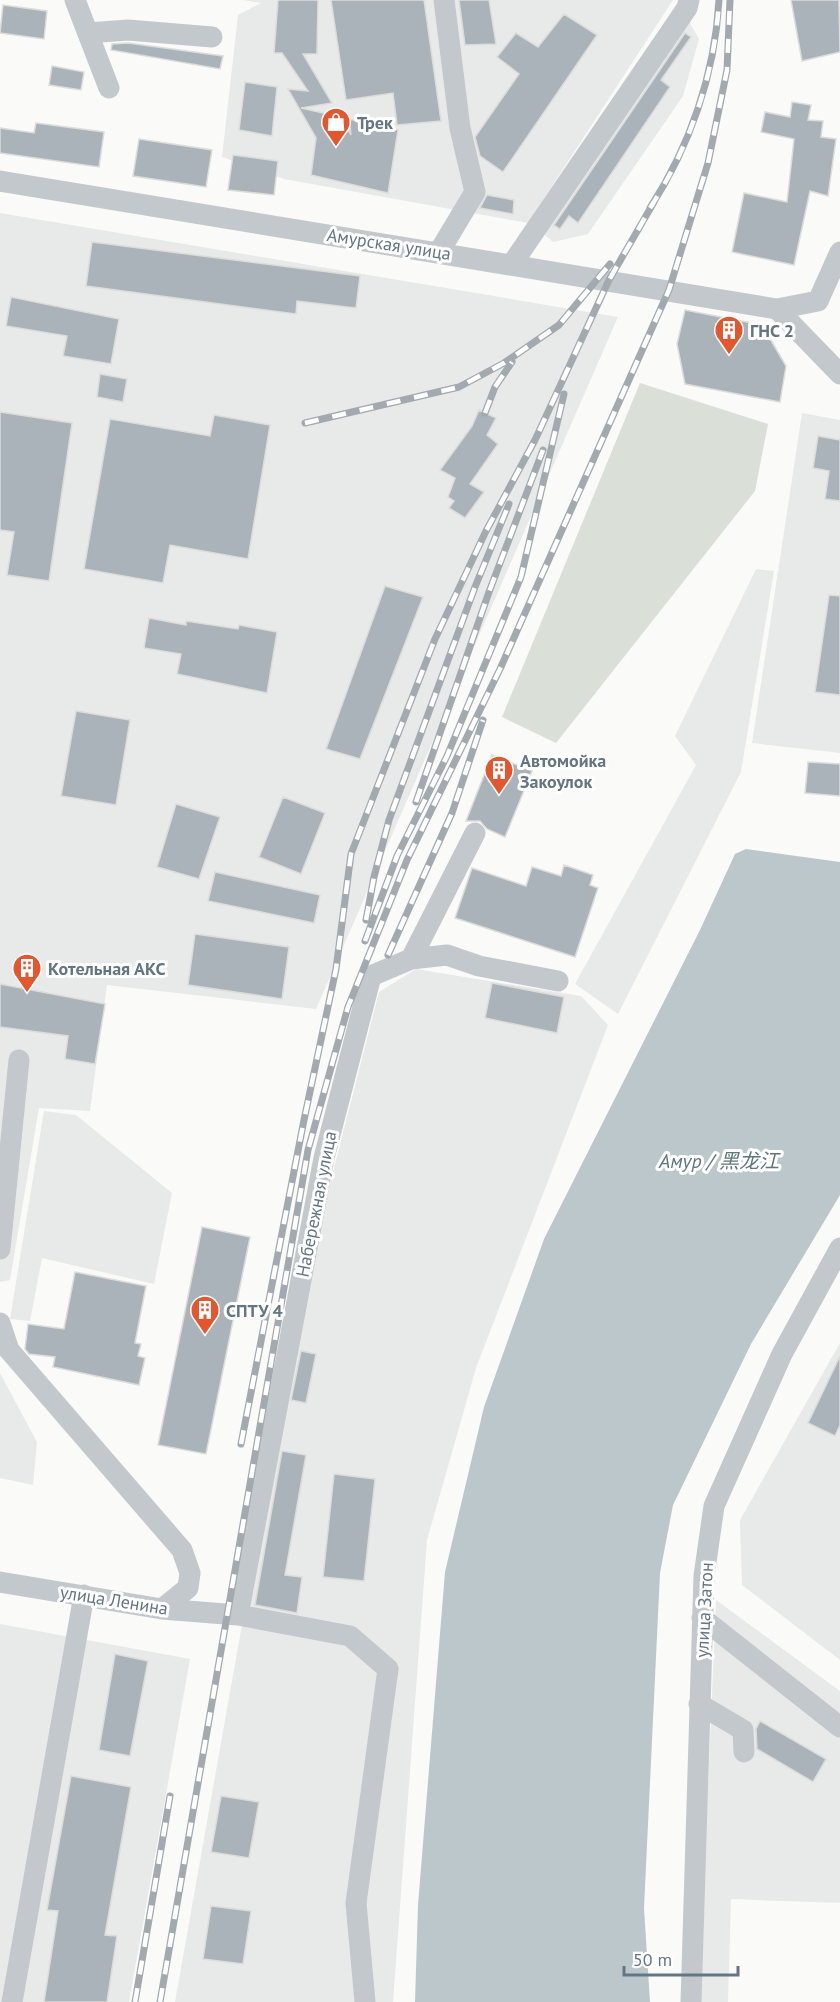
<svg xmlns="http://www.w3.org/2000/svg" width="840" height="2002" font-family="'PT Sans','Noto Sans SC',sans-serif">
  <rect width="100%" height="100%" fill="#fafaf8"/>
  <!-- built -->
  <path fill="#e8e9e9" d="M243,0H673L528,223L284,179L222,157L238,15L261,3Z
    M678,2L699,39L683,96L588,234L553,242L532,224Z
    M0,213L618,317L316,1009L107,985L90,1111L39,1108L10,1280L0,1282Z
    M802,413L840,420V753L752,743Z
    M756,569L774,571L741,772L618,1014L575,984L696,765L675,736Z
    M416,969L581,996L608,1025L476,1368L427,1540L393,2002H175L298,1309L379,992Z
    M44,1111L76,1115L172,1193L154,1284L42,1258L30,1321L10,1319Z
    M840,1343V1660L742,1585L740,1520Z
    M0,1373L37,1442L33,1485L0,1478Z
    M716,1600L840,1691V1903L731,1899L728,2002H699Z
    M0,1624L190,1659L129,2002H0Z"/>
  <!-- green -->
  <path fill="#dadfd7" d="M640,383L768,424L755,491L556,743L502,717Z"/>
  <!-- water -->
  <path fill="#bbc7cb" d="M746,849L840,862V1195L751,1344L673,1505L660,1573L644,1908L650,2002H415L418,1905L445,1572L484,1407L544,1239L700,930L735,854Z"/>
  <!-- building -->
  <path fill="#aab3b9" stroke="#dcdcda" stroke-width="1.5" d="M278,0H318L317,54H303L332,103L301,108L341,117L351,135L349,119L398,130L388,193L311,175L316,138L288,89L308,91L282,53H274Z
    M331,0H424L441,121L397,125L393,93L346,100Z
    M459,0H489L496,44L465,45Z
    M791,0H839L840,52L802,61Z
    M3,5L47,11L44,39L0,33Z
    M564,14L597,35L503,172L480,156L475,137L519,74L497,57L516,33L538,47Z
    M685,33L691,37L661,80L670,87L578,223L569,216L560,229L554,225Z
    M128,43L223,56L220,69L111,50L112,44Z
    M52,66L84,72L81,90L49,85Z
    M245,82L277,87L272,136L239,130Z
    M792,102L811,105L808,120L823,121L821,137L836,139L828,196L810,191L794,265L732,252L744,193L787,202L794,139L761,132L765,112L790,117Z
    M36,123L104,132L99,167L0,153V128L34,133Z
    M139,139L212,150L206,187L133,176Z
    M233,155L278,161L274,195L228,190Z
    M487,195L514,200L513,214L480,208Z
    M92,242L360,276L356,308L297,301L296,314L86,286Z
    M11,297L119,319L111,364L63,356L67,336L6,326Z
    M685,310L762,325L786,366L780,402L685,384L677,344Z
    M100,374L127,379L123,402L97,397Z
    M479,410L496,418L487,435L498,444L470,484L484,492L465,518L449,508L454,501L448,497L455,478L440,470L472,426Z
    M0,412L72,423L49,581L7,575L14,532L0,530Z
    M214,415L270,425L248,559L170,545L163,583L84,569L110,419L210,436Z
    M818,436L840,440V501L825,499L829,471L813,468Z
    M385,586L423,597L360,759L326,749Z
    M829,595L840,596V695L815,692Z
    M149,618L186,625V621L238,629L239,625L277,632L267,693L177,674L181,654L144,648Z
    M76,711L130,720L116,805L61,796Z
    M492,755L532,771L505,837L487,829L480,821H466Z
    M808,762L840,764V796L805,793Z
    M283,797L325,813L301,874L259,857Z
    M176,804L220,817L199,879L157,867Z
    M564,865L593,875L590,885L598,888L575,957L455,918L472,868L526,886L532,867L561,876Z
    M215,872L320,895L314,923L208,901Z
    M195,934L289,947L282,999L188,985Z
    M492,983L564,997L557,1033L485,1018Z
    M0,984L105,1004L95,1064L65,1059L68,1036L0,1027Z
    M202,1227L250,1237L206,1454L158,1445Z
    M75,1272L146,1286L135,1343L141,1344L138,1356L145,1358L139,1385L53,1367L55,1357L29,1354L25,1349L28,1324L64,1329Z
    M301,1351L316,1354L306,1403L291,1400Z
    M840,1356V1425L835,1436L808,1423Z
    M282,1451L306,1455L285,1575L302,1577L297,1613L255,1605Z
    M334,1474L375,1479L364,1581L323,1577Z
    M115,1654L148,1661L130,1756L99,1750Z
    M760,1721L826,1759L813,1782L757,1749L756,1729Z
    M71,1776L131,1787L105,1935L117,1936L107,2002H44L58,1911L47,1910Z
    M221,1796L259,1802L249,1858L211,1852Z
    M211,1906L251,1911L243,1964L203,1959Z"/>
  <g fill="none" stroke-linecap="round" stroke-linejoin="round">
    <!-- minor -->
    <path stroke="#c3c8cc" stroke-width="21" d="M75,0L109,88
      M88,33L128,30L212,37
      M0,181L777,309L818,301L840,252
      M439,252L475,192L460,128L444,0
      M512,264L687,8L689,0
      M777,309L840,374
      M411,959L475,833
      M0,1249L19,1060
      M0,1323L9,1350L182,1550L190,1573L188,1588L162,1609
      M0,1582L162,1609L238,1615L324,1158L371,976L411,959L447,955L479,966L558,981
      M238,1615L350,1636L388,1669L356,1903L365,2002
      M702,1618L840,1727
      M699,1704L743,1730L744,1752
      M12,2002L84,1595
      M691,2002L704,1576L714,1506L782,1354L840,1248"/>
    <!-- rail casing -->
    <g stroke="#a2aab0" stroke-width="7">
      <path id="rail" d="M650,208C690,146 715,74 719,0
        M485,413L495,387L512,362
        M305,423L459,387L504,363L559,325L610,264
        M416,802L489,592L543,450
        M366,920L374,877L389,820L475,587L509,504
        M365,941L397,856L447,756L521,577L564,394
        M388,955L452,813L483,720
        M241,1444L304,1120L336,969L351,854L435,639L486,531L535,440L609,280L654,202
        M135,2002L170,1796
        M160,2002L308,1150L348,1007L407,860L500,669L669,290L708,163L727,70L730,0"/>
    </g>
    <!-- rail -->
    <use href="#rail" stroke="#fff" stroke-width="4.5" stroke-dasharray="14" stroke-linecap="butt"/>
  </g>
  <!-- icons -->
  <defs>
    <g id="shop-pin" transform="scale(1.5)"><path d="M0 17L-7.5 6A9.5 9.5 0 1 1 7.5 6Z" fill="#e4572e" stroke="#fff"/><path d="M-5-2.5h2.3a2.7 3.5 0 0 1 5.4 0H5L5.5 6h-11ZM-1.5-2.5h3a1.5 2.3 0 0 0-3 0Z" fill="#fff"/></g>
    <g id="building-pin" transform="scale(1.5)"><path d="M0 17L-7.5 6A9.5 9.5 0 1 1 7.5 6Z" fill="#e4572e" stroke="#fff"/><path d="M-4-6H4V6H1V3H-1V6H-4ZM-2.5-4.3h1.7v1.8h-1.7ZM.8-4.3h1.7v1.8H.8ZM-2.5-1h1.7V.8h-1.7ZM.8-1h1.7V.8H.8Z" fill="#fff"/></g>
  </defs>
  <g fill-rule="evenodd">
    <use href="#shop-pin" x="336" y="122"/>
    <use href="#building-pin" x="729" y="330"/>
    <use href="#building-pin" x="499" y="770"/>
    <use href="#building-pin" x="27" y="968"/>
    <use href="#building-pin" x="205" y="1310"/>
  </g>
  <g text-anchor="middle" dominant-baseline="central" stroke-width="6" stroke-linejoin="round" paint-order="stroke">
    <!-- poi labels -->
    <g font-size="18" font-weight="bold" fill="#657683" stroke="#fff" text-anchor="start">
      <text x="357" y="122">Трек</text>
      <text x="750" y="330">ГНС 2</text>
      <text x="520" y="760">Автомойка<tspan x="520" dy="21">Закоулок</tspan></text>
      <text x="48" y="968">Котельная АКС</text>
      <text x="226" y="1310">СПТУ 4</text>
    </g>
    <!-- street labels -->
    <g font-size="18" fill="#657683" stroke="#fff">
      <text transform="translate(389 244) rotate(9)">Амурская улица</text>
      <text transform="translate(316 1204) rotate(-79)">Набережная улица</text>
      <text transform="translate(114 1600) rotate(9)">улица Ленина</text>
      <text transform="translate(704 1610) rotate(-87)">улица Затон</text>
    </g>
    <!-- water labels -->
    <g font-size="20" font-style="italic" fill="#60757c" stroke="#fff">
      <text x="719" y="1161">Амур / 黑龙江</text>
    </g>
  </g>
  <!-- scale -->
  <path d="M624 1966v9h114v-9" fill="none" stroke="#657683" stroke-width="3"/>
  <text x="633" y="1966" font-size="18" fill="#657683" stroke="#ffffff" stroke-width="4.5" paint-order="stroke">50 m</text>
</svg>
